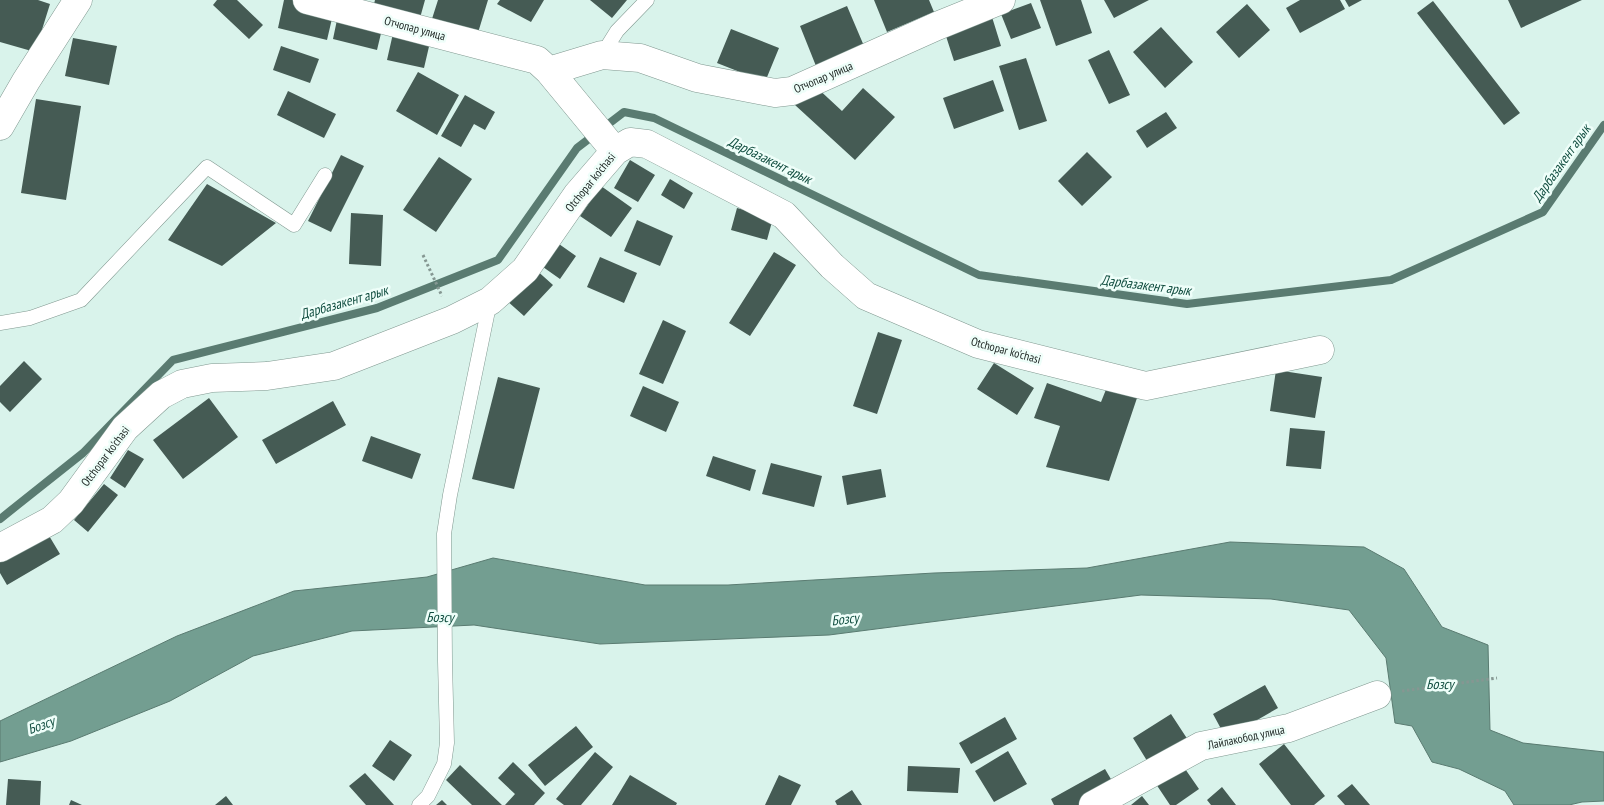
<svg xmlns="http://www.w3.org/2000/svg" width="1604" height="805" font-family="'PT Sans Narrow',sans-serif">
  <rect width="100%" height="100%" fill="#d9f3eb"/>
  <!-- water -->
  <path fill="#739e91" stroke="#5a7b71" d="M1230,542L1364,547L1404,569L1442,627L1488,645L1490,730L1523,743L1604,752V801L1582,802L1569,805H1514L1505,791L1459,769L1432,762L1412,726L1395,723L1386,658L1349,610L1271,599L1141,595L829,635L600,644L474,625L352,631L253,656L170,701L71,741L0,762V721L177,636L294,591L427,577L493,558L645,585H728L934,573L1087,568Z"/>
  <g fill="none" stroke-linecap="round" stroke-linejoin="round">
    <!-- stream -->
    <path stroke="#5a7b71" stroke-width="8" d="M0,519L83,453L173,360L377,308L498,260L577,148L624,112L654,118L979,275L1187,304L1391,280L1543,212L1604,125"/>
  </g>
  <!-- building -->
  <path fill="#455b54" d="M0,0H38L50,4L35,52L0,42Z
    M217,0H237L263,25L249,39L213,5Z
    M284,0H292L334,10L327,40L278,28Z
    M375,0H425L420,18L374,4Z
    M438,0H488L477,36L431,22Z
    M500,0H544L531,22L497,4Z
    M590,0H627L612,18Z
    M874,0H929L934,12L887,32Z
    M1040,0H1081L1092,33L1056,46Z
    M1104,0H1149L1114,18Z
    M1300,0H1340L1345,9L1300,33L1286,8Z
    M1345,0H1362L1349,7Z
    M1508,0H1582L1521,28Z
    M1433,1L1520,113L1504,125L1417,13Z
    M1031,3L1041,28L1011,39L1001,14Z
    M1247,4L1270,30L1239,58L1216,32Z
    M847,6L864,46L816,66L800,26Z
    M338,15L383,25L377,50L333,39Z
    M992,17L1001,46L954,61L945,33Z
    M1161,27L1193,62L1165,88L1133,52Z
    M394,29L431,38L424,68L387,60Z
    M731,29L779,48L765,82L717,63Z
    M73,38L117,46L109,85L65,76Z
    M281,46L319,59L310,83L273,70Z
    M1109,50L1130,95L1109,104L1088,60Z
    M1026,58L1047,121L1019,130L999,66Z
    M418,72L459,95L437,135L396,111Z
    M993,80L1004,111L954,129L943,98Z
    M814,85L842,111L863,88L895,117L855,160L795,105Z
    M288,91L336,114L324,138L277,115Z
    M465,95L495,112L485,130L474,124L461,147L441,136Z
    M36,99L81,106L66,200L21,193Z
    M1166,112L1177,128L1147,148L1136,131Z
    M1087,152L1112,177L1082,206L1058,181Z
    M341,155L364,166L331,232L308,221Z
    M439,157L472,179L436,232L403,210Z
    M630,160L655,175L638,202L614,188Z
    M670,179L693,193L684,209L661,195Z
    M207,184L276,223L222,266L168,240Z
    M601,186L632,208L611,237L580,216Z
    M737,208L773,218L767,240L731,230Z
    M351,213L383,215L381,266L349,264Z
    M637,220L673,236L660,266L624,251Z
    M559,244L576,256L560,279L543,267Z
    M774,252L796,265L750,336L729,323Z
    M600,257L637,273L624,303L587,287Z
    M534,268L553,285L524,316L506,300Z
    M663,320L686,331L663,384L639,374Z
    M878,332L902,340L877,414L853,406Z
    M24,361L42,379L10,412L0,402V386Z
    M994,363L1034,388L1017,415L977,389Z
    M1276,370L1322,377L1315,418L1270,411Z
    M498,377L540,388L514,489L472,479Z
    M1047,383L1101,402L1107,387L1137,398L1109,481L1046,467L1060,426L1034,418Z
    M643,386L679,402L666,432L630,416Z
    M209,398L238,437L183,479L153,440Z
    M333,401L346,425L276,464L262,440Z
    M1290,428L1325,431L1321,469L1286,466Z
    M371,436L421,454L412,479L362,461Z
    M128,450L144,459L125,488L110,478Z
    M713,456L756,470L750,491L706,476Z
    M771,463L822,476L814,507L762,494Z
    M881,469L886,497L847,505L842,476Z
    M104,484L118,495L88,532L74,520Z
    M48,534L60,554L7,585L0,573V562Z
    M1265,685L1278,708L1226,738L1213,714Z
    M1171,714L1188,740L1149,764L1133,738Z
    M1005,717L1017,739L971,764L959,743Z
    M576,726L593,747L545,786L528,765Z
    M390,740L412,755L394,781L372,766Z
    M1284,744L1325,796L1314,805H1291L1259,764Z
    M1008,751L1027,784L994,802L975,771Z
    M595,752L613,767L581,805H564L556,799Z
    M513,762L545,793L534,805H505L515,794L498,778Z
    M1181,763L1199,789L1176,805H1170L1154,781Z
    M460,765L502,805H472L446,780Z
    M908,766L960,768L958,793L907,791Z
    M1105,769L1115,786L1081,805H1054L1051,799Z
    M365,773L394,805H366L349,786Z
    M630,775L677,803L676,805H612Z
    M779,775L801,785L791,805H765Z
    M8,779L41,781L40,805H6Z
    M1352,784L1370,805H1345L1337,796Z
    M1222,787L1236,805H1211L1207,800Z
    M852,790L862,805H837L835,801Z
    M226,796L233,805H215Z
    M1142,796L1149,805H1131Z
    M71,800L82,805H69Z
    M442,800L447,805H436Z"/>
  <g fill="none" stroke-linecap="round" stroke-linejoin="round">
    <!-- service casing -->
    <g stroke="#809890" stroke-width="15">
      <path id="service" d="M602,55L617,31L647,0
        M0,323L30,318L81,300L207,167L294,225L325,175
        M419,805L428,796L444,764L447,743L445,661L444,534L450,495L490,301"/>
    </g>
    <!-- minor casing -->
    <g stroke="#809890" stroke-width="29">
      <path id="minor" d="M307,0L537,60L549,71L615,151
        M549,71L602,55L640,58L697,78L775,93L792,91L937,26L1001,0
        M0,126L26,81L78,0
        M0,548L52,520L71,502L125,428L161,395L182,384L212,378L267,376L334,366L452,320L490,301L525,270L577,195L615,151L630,142L647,144L784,215L832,266L866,296L978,344L1146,386L1320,350
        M1093,805L1201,746L1289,728L1377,695"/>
    </g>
    <!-- path -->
    <path stroke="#859792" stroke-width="3" stroke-dasharray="2.5 2.5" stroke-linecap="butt" d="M423,255L442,296
      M1402,691L1497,678"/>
    <!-- service -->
    <use href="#service" stroke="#fff" stroke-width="14"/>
    <!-- minor -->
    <use href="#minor" stroke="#fff" stroke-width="28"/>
  </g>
  <g text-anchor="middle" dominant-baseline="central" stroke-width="5" stroke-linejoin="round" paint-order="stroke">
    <!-- street labels -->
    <g font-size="12" fill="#212a27" stroke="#eefef9">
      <text transform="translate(415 28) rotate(15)">Отчопар улица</text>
      <text transform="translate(823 77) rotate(-23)">Отчопар улица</text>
      <text transform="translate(590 182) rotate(-51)">Otchopar ko'chasi</text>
      <text transform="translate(1006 350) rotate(15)">Otchopar ko'chasi</text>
      <text transform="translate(105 456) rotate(-53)">Otchopar ko'chasi</text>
      <text transform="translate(1246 737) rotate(-12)">Лайлакобод улица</text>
    </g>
    <!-- water labels -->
    <g font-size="14" font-style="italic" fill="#104d3f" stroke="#eefef9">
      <text transform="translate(770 160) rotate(26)">Дарбазакент арык</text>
      <text transform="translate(1561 163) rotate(-55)">Дарбазакент арык</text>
      <text transform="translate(1146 285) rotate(7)">Дарбазакент арык</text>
      <text transform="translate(344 302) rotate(-16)">Дарбазакент арык</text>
      <text transform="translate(440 617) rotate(1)">Бозсу</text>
      <text transform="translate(845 619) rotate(-6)">Бозсу</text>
      <text x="1440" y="684">Бозсу</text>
      <text transform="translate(41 725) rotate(-20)">Бозсу</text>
    </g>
  </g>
</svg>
